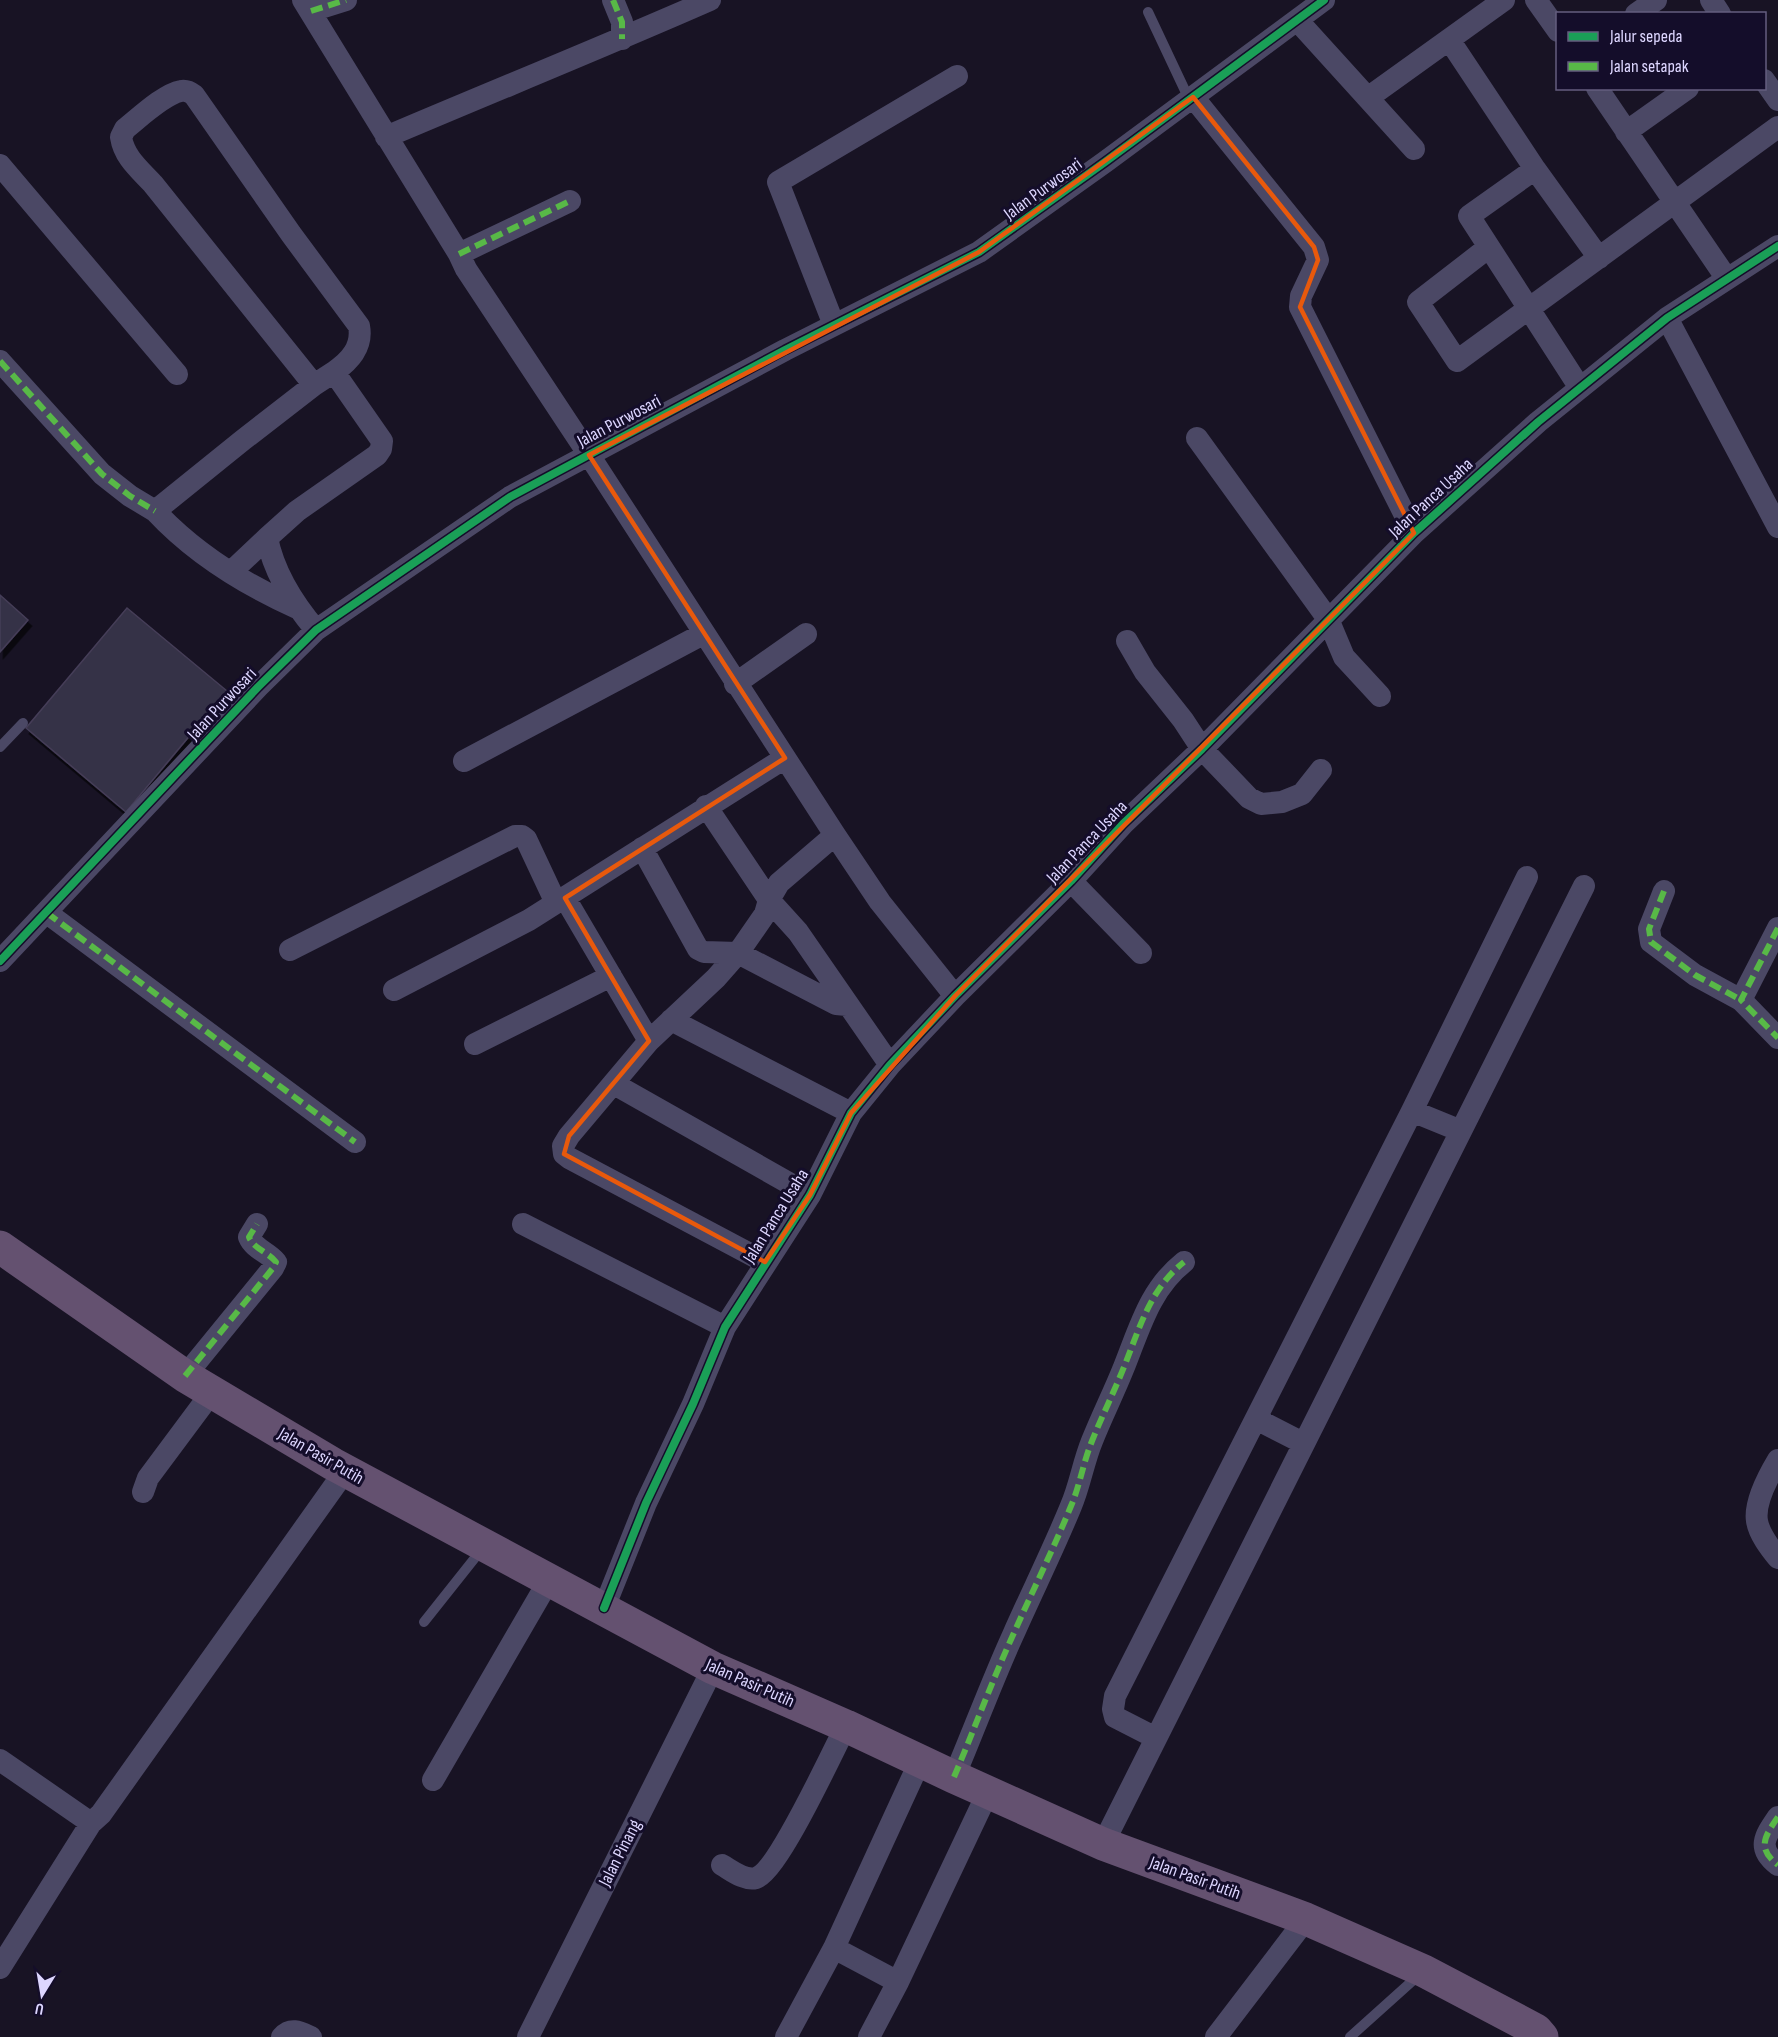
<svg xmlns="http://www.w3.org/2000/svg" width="1778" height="2037" font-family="'Sofia Sans Condensed',sans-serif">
  <defs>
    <filter id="shadow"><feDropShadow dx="3.5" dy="6" stdDeviation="0" flood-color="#0009"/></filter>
  </defs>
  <rect width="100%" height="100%" fill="#181324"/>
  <!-- building -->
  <path fill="#363146" stroke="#453e58" stroke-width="1.5" filter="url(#shadow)" d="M0,595L28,620L0,652Z
    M127,608L227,691L126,812L26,728Z"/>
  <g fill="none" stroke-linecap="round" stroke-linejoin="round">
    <!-- service -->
    <path stroke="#4b4865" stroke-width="10" d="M1148,12L1189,99
      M0,747L23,723
      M424,1622L482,1549
      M1350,2037L1419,1975"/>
    <!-- minor -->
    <path stroke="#4b4865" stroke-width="22" d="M303,0L459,254L466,269L589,455L835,835L880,902L955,996
      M613,0L622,22V39
      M1536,0L1558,31
      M1711,0L1720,14
      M311,11L346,0
      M1636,14L1656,0
      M1297,20L1414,149
      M1450,41L1535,169L1599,258
      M1764,80L1778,100
      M1597,88L1727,279
      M1193,97L1314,247L1318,260L1301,296L1300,307L1414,533
      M1369,97L1504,0
      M1626,132L1688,88
      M386,137C494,91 603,47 710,0
      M0,165L177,374
      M1535,169L1469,216L1580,388
      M1489,247L1418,302L1457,361L1778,127
      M459,254L570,201
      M1667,318L1778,527
      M834,325L778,182L957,76
      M0,361L102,474L130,496L155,511
      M314,385L153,184C139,169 124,157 121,137L125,129C139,118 164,94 181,91C186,90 190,92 194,95L291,234L359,326C363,347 350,361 334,372
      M1197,438L1328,619L1344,657L1380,696
      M231,572L267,538
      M297,608C246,585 194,553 155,511L243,440L314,385L334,372L382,441L381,449L377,455L297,511L267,538C274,573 293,603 316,630
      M1127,641L1145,672L1183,720L1202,749L1249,798L1261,804L1282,802L1302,794L1321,770
      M735,684L806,634
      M464,761L703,634
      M706,806L769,900L798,932L890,1065
      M642,848L698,949L704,952L738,953L836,1004L847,1005
      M1071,881L1141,953
      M1664,891L1649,929L1651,942L1695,975L1741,1000
      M565,898L649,1041
      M47,913L355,1142
      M1778,928L1741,1000L1778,1038
      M290,950L515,836H522L526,839L556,903
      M0,961L258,687L316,630L510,497L785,350L979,252L1105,162L1324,0
      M394,990L529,920L785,758
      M671,1020L851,1113
      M475,1044L611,976
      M614,1084L810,1195
      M1412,1111L1461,1131
      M523,1224L725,1327
      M765,1262L569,1158L564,1154L563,1146L569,1136L649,1041L716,978L738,953L765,914L769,900L779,883L835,835
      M185,1376L273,1268L276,1262C268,1252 254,1249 249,1237L257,1224
      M1256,1419L1303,1443
      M1778,1460C1769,1475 1754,1503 1757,1521C1759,1534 1770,1548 1778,1558
      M143,1492L148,1478L212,1392
      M604,1608L646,1503L693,1404L725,1327L810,1195L851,1113L890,1065L955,996L1071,881L1123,824L1202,749L1414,533L1538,422L1667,318L1778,246
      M1156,1738L1115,1717L1113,1709L1115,1696L1412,1111L1527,877
      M0,1760L91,1823
      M954,1777C974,1730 992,1681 1013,1635C1032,1592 1053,1550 1071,1506C1080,1485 1083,1463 1092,1441C1102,1416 1114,1392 1124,1367C1140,1327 1150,1289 1184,1262
      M433,1780L549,1580
      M1778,1817C1765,1836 1756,1848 1778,1865
      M1103,1844L1584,886
      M722,1865C731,1870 744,1881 756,1878C778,1871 833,1751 846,1726
      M834,1948L898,1982
      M0,1968L91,1823L101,1814L345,1471
      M282,2037C291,2027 300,2032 311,2037
      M528,2037L713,1668
      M786,2037L834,1948L920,1761
      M869,2037L898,1982L988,1792
      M1216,2037L1306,1919"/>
    <!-- trunk -->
    <path stroke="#645170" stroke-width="33" d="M0,1247L185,1376L333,1464L713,1668L846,1726L954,1777L1103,1844L1306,1919L1424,1971L1536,2030L1542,2037"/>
    <!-- quiet -->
    <path stroke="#58b947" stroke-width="6" stroke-dasharray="12 6" stroke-linecap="butt" d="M613,0L622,22V39
      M311,11L346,0
      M459,254L570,201
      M0,361L102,474L130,496L155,511
      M1664,891L1649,929L1651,942L1695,975L1741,1000
      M47,913L355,1142
      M1778,928L1741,1000L1778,1038
      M185,1376L273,1268L276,1262C268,1252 254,1249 249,1237L257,1224
      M954,1777C974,1730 992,1681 1013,1635C1032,1592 1053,1550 1071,1506C1080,1485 1083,1463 1092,1441C1102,1416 1114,1392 1124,1367C1140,1327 1150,1289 1184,1262
      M1778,1817C1765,1836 1756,1848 1778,1865"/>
    <!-- cycleway casing -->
    <g stroke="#140d2a" stroke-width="11">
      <path id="cycleway" d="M0,961L258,687L316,630L510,497L785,350L979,252L1105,162L1324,0
        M604,1608L646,1503L693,1404L725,1327L810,1195L851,1113L890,1065L955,996L1071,881L1123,824L1202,749L1414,533L1538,422L1667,318L1778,246"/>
    </g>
    <!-- cycleway -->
    <use href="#cycleway" stroke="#1a9f57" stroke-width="8"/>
  </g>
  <!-- marked area -->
  <path fill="none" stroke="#e8590c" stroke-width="4.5" stroke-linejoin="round" d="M1193,97L1314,247L1318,260L1300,307L1414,533L955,996L851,1113L810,1195L765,1262L564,1154L569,1136L649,1041L565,898L785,758L589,455L979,252Z"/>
  <g text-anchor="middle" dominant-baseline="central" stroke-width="6" stroke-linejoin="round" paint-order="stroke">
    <!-- street labels -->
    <g font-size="18" fill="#ddd6ff" stroke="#140d2a">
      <text transform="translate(1043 189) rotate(-36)">Jalan Purwosari</text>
      <text transform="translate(619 421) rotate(-28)">Jalan Purwosari</text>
      <text transform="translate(1431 498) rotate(-43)">Jalan Panca Usaha</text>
      <text transform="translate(222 704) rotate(-47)">Jalan Purwosari</text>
      <text transform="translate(1087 842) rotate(-46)">Jalan Panca Usaha</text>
      <text transform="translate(776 1216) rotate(-58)">Jalan Panca Usaha</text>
      <text transform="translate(321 1456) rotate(30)">Jalan Pasir Putih</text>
      <text transform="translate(750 1683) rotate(24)">Jalan Pasir Putih</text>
      <text transform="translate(620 1853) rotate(-63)">Jalan Pinang</text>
      <text transform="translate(1195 1878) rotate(20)">Jalan Pasir Putih</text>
    </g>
  </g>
  <!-- legend -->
  <rect x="1556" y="12" width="210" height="78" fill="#140d2a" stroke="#645d7f" stroke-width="1.5"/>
  <rect x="1568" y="32" width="30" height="9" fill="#1a9f57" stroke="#645d7f" stroke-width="1.5"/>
  <text x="1610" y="42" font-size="18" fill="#ddd6ff">Jalur sepeda</text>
  <rect x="1568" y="62" width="30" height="9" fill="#58b947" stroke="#645d7f" stroke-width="1.5"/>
  <text x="1610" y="72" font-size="18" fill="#ddd6ff">Jalan setapak</text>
  <!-- north arrow -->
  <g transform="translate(42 1995) rotate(191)" stroke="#140d2a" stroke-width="4.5" paint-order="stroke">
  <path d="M0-4.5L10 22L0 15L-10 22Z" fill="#ddd6ff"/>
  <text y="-9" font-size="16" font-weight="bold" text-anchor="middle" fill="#ddd6ff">U</text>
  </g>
</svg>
